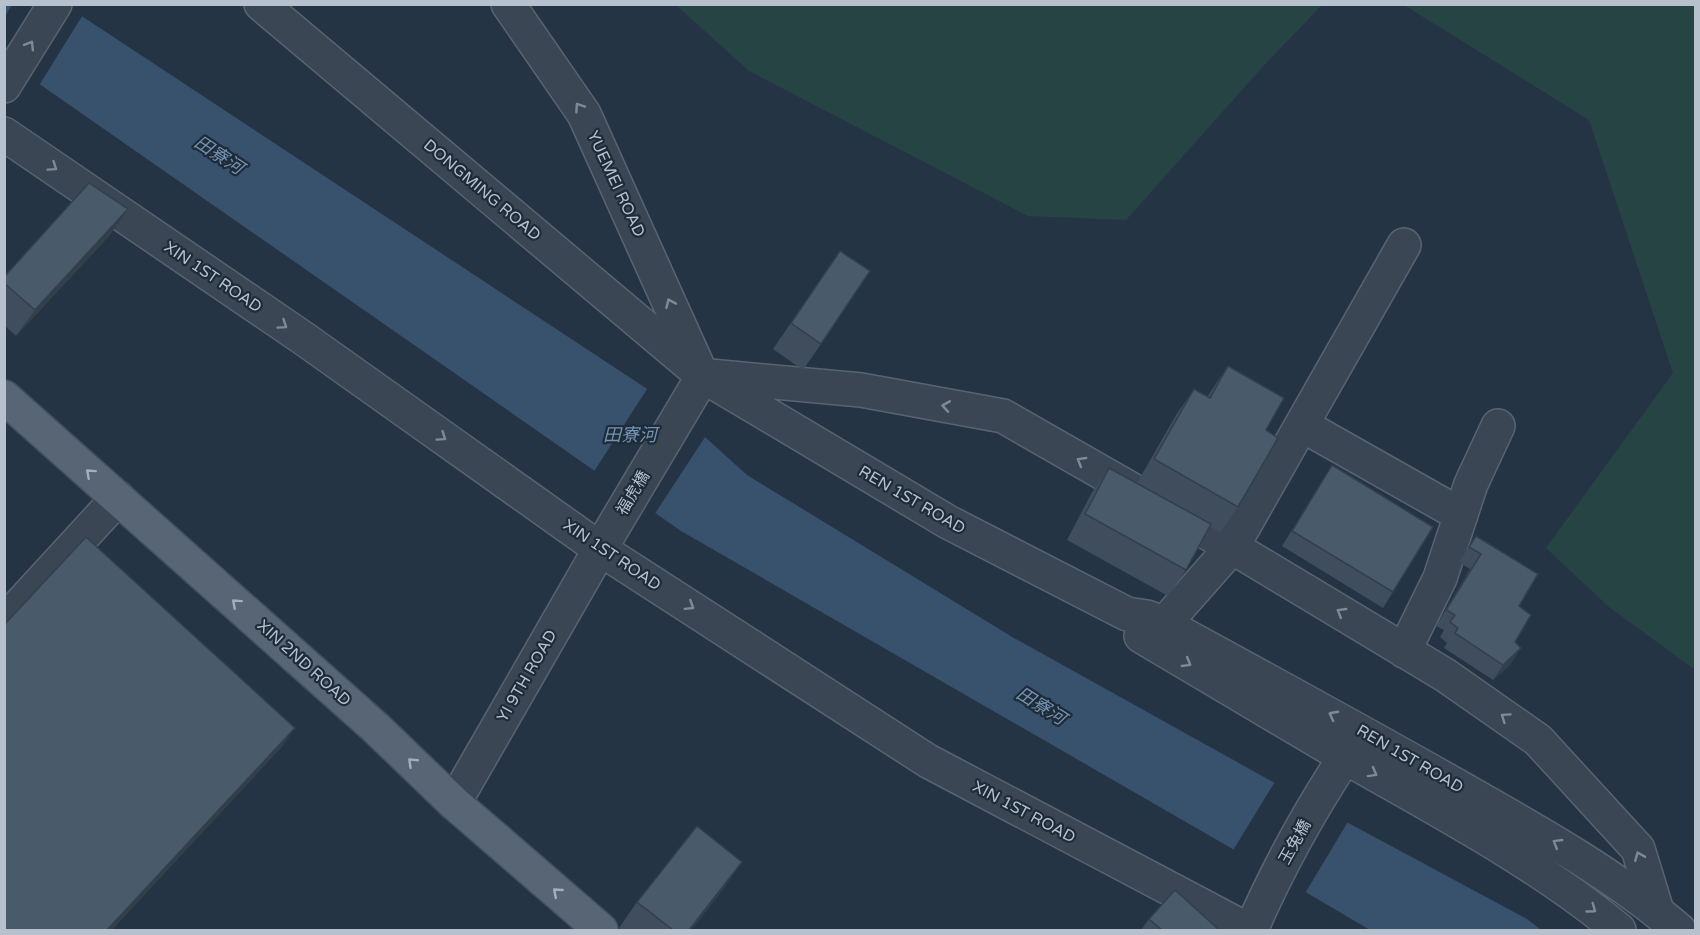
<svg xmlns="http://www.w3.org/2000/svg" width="1700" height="935" font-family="'Varela Round','Noto Sans TC',sans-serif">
  <rect width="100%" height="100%" fill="#253444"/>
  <!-- green -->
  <path fill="#274445" d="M676,5H1322L1267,62L1126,220L1028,216L749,71Z
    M1404,5H1695V670L1609,607L1546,548L1673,373L1589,120Z"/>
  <!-- water -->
  <path fill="#38516c" d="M5,5H65L664,400L747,475L1014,638L1300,797L1527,919L1541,930H1370L1231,848L681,531L5,60Z"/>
  <!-- pier -->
  <path fill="#253444" d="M71,4L84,13L38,87L4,64L5,16L12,5Z
    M649,386L666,397L707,434L654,515L593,473Z
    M1276,780L1349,820L1304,895L1232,852Z"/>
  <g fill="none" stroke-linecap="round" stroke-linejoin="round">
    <!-- minor casing -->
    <g stroke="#586471" stroke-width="36">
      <path id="minor" d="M261,4L703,376L948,522L1127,614L1147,617L1164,624C1265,679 1366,734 1466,791C1540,833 1615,875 1679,930
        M508,4L584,114L699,369
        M4,86L55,4
        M4,134L303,338L600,549L928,761L1248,930
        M710,376L861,390L1003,416L1232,547L1445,675L1538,740L1638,849L1657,911
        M1302,425L1461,515
        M4,622L118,498
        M1141,636C1209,676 1277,717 1345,757C1439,811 1535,861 1619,930
        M1152,640L1164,624L1232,547L1404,245
        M1404,651L1440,578L1471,484L1498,426
        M454,803L600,549L703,376
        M1251,930C1277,870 1309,812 1345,757"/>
    </g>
    <!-- major casing -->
    <g stroke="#434f5d" stroke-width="36">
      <path id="major" d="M4,397L376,728L454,803L601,930"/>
    </g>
    <!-- minor -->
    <use href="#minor" stroke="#3a4654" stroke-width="33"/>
    <!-- major -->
    <use href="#major" stroke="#586574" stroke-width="33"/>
  </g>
  <!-- wall -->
  <path fill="#3f4d5c" d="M110,235L16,336L4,325V277Z
    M840,251L821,344L803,370L773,349Z
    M1228,366L1266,430L1238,507L1220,533L1210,527L1186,570L1168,596L1067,540L1091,494L1109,468L1137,483L1176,415L1194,389L1207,397Z
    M1332,465L1393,592L1383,608L1282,546L1322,481Z
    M1476,536L1519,606L1515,642L1511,664L1493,680L1444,648L1447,643L1440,637L1444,630L1436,626L1470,569L1459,562Z
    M724,888L691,930H622L619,928L637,902Z
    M1149,919L1217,930H1141Z"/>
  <!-- shaded-wall -->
  <path fill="#333f4b" d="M128,209L110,235L16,336L35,310Z
    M1521,648L1511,664L1493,680L1503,665Z
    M295,728L281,748L112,930H107Z
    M742,862L724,888L691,930H689Z"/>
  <!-- building -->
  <path fill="#495a6b" stroke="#333f4b" stroke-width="1.5" d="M89,183L128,209L35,310L4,283V277Z
    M840,251L870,271L821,344L791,323Z
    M1228,366L1284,398L1266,430L1278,438L1238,507L1154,459L1194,389L1210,398Z
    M1332,465L1433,527L1393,592L1292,531Z
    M1109,468L1211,524L1186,570L1085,514Z
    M1476,536L1538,574L1519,606L1531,615L1515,642L1521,648L1503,665L1455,633L1458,628L1450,622L1455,615L1446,610L1481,554L1469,547Z
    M86,537L295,728L107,930H4V625Z
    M697,826L742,862L689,930H673L637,902Z
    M1175,890L1218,929L1217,930H1162L1149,919Z"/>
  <!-- one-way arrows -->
  <defs><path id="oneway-chevron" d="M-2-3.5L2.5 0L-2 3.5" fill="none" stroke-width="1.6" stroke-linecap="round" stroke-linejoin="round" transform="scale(1.5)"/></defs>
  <g stroke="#7f8a97">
    <use href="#oneway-chevron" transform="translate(30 45) rotate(-58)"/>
    <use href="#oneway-chevron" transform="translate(579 107) rotate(-124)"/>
    <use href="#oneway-chevron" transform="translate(53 167) rotate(34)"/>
    <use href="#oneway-chevron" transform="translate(670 303) rotate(-114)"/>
    <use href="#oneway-chevron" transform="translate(283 325) rotate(34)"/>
    <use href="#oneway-chevron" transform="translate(946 406) rotate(-170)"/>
    <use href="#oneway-chevron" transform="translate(442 437) rotate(35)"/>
    <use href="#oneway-chevron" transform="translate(1081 461) rotate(-150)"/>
    <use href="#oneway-chevron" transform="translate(690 606) rotate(32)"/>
    <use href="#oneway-chevron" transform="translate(1341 612) rotate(-149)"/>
    <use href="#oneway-chevron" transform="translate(1187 663) rotate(31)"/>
    <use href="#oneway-chevron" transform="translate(1333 715) rotate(-152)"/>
    <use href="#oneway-chevron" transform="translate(1505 717) rotate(-145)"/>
    <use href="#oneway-chevron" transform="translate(1373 773) rotate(29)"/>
    <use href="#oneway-chevron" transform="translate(1557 843) rotate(-149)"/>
    <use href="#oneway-chevron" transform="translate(1639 856) rotate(-112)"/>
    <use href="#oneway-chevron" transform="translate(1592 909) rotate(36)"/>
  </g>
  <g stroke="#a4afbb">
    <use href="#oneway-chevron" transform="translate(90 473) rotate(-138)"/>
    <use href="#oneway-chevron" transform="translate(236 603) rotate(-138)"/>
    <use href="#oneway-chevron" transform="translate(412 762) rotate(-136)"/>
    <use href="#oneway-chevron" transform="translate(557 892) rotate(-139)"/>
  </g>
  <g text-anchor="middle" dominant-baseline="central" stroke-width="4.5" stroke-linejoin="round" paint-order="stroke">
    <!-- street labels -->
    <g font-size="16" fill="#b7c1cd" stroke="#1e2b39">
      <text transform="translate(616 184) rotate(65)">YUEMEI ROAD</text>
      <text transform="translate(482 190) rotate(40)">DONGMING ROAD</text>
      <text transform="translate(213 277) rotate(34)">XIN 1ST ROAD</text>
      <text transform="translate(633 493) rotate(-59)">福虎橋</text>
      <text transform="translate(912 500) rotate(30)">REN 1ST ROAD</text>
      <text transform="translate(612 555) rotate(34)">XIN 1ST ROAD</text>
      <text transform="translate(304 663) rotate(42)">XIN 2ND ROAD</text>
      <text transform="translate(527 676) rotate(-60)">YI 9TH ROAD</text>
      <text transform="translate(1410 759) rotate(30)">REN 1ST ROAD</text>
      <text transform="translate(1024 812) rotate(28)">XIN 1ST ROAD</text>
      <text transform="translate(1295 842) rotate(-61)">玉兔橋</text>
    </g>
    <!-- water labels -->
    <g font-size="18" font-style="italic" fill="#7593b2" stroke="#1e2b39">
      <text transform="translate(219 155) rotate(33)">田寮河</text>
      <text x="630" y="435">田寮河</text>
      <text transform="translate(1041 706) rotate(32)">田寮河</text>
    </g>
  </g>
  <!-- border -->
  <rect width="1700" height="935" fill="none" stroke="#b7c1cd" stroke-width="12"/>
</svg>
